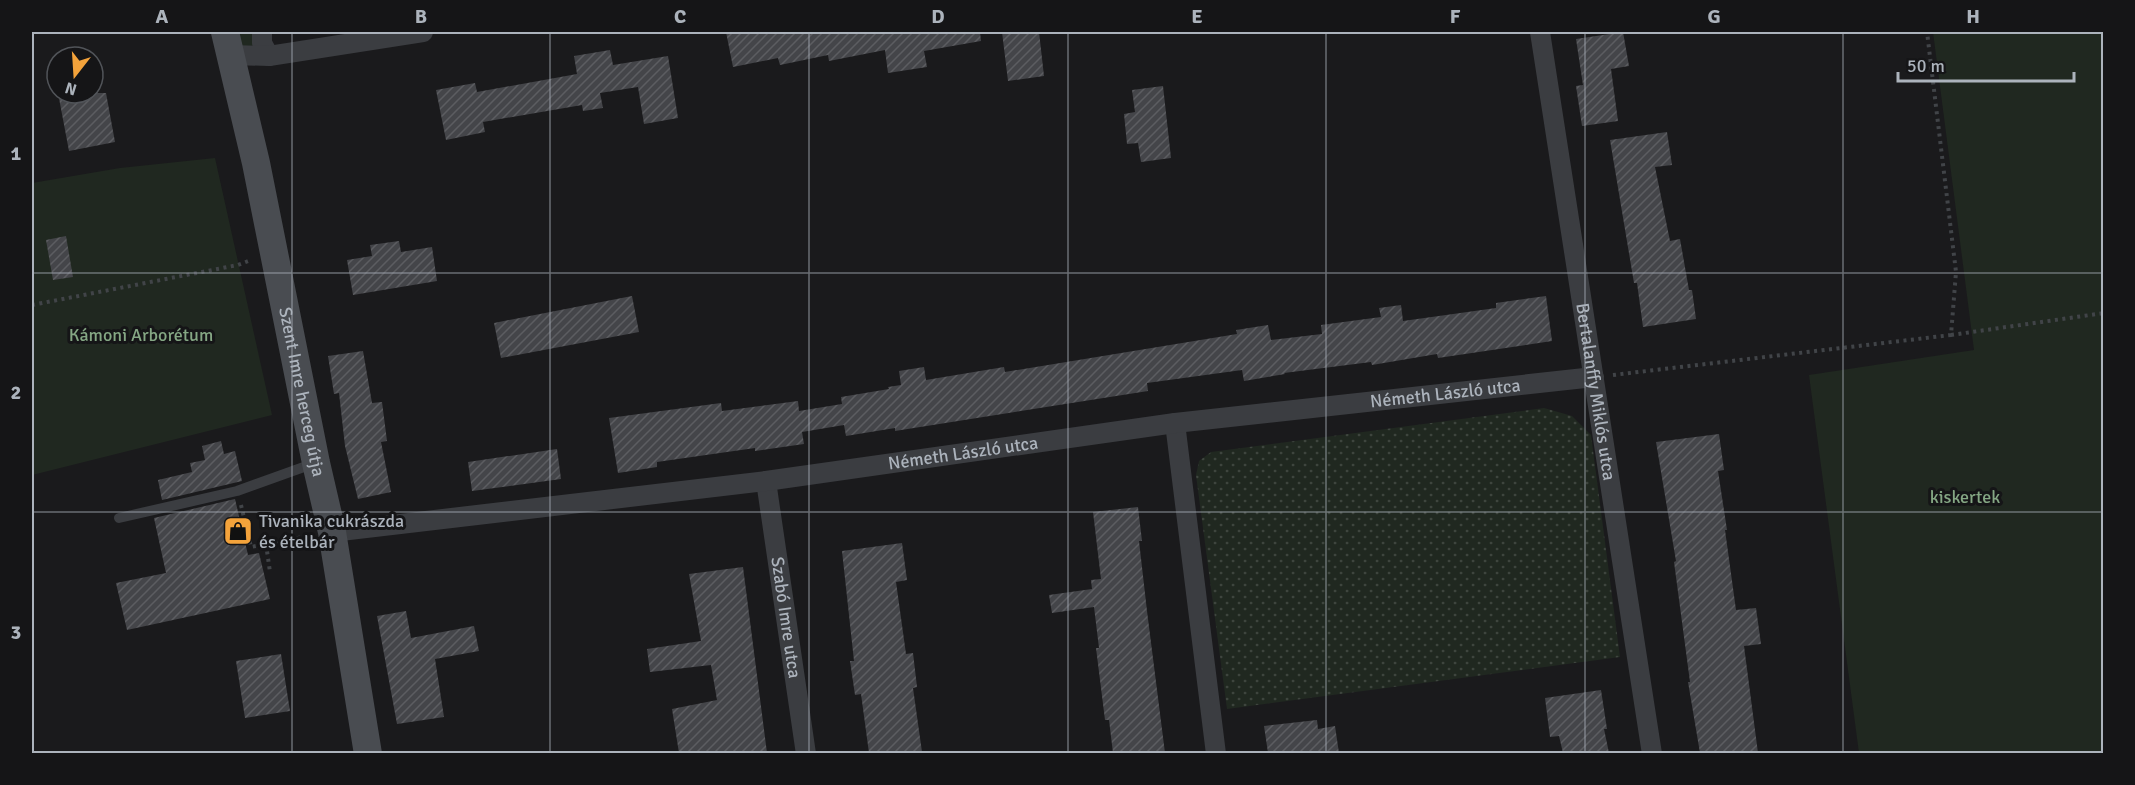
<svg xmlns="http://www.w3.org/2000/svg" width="2135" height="785" font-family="Signika,sans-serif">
  <defs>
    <pattern id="grass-dots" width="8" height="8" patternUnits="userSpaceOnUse" patternTransform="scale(1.5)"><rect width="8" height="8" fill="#202820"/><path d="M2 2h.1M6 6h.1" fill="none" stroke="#3e453e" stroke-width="1.8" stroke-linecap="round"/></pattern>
    <pattern id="building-hatch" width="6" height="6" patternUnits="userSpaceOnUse" patternTransform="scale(1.5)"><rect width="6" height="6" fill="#444549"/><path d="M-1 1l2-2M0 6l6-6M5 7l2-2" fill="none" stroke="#5c5d61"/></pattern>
  </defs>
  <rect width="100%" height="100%" fill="#1a1a1c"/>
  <!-- grass -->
  <path fill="url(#grass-dots)" d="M1544,408L1572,416L1591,435L1620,657L1227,709L1196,475L1199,461L1211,452Z"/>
  <!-- green -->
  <path fill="#202820" d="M233,32H262V43L237,50Z
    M1933,32H2103V753H1859L1809,375L1974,350Z
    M215,158L272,415L32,475V183L120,168Z"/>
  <!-- building -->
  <path fill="url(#building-hatch)" d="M726,32H980L981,41L924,51L927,67L888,73L885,50L829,61L828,55L780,65L778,58L733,67Z
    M1002,32H1039L1044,76L1008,81Z
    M1623,32L1629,66L1611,69L1618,121L1582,126L1576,86L1583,85L1576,39Z
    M610,50L613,65L668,56L678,118L644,124L638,87L600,93L603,108L583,111L582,105L483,122L485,132L446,140L436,90L475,83L477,92L577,74L574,56Z
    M1163,86L1171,158L1141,162L1138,143L1127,144L1124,114L1135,112L1132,90Z
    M58,93H106L115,142L69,151Z
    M1667,132L1672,165L1655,167L1670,241L1680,239L1689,290H1692L1696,319L1643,327L1637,283H1634L1610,140Z
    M66,236L73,277L53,280L46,240Z
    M399,241L401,252L432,247L437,281L353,295L347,260L372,256L370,245Z
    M632,296L639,332L501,358L494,323Z
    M1546,296L1552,341L1438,358L1437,354L1372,365L1371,362L1284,373L1285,374L1244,381L1242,370L1147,383L1148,391L895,431V428L846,436L844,425L802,432L804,444L755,451V448L657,462V467L618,473L609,418L721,403L722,411L798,401L799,411L842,404L841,397L889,389L888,387L901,385L899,371L924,367L926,380L1004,367L1005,372L1237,334L1236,330L1268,325L1271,340L1322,334L1321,325L1381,317L1379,308L1401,305L1403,321L1496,308V303Z
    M363,351L372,403L382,402L387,441L381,442L391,492L358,499L345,446L339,393L334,394L328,356Z
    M1719,434L1724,470L1718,471L1727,530H1725L1736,610L1756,608L1761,644L1744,646L1758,753H1700L1688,682H1690L1674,562L1676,561L1656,442Z
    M221,441L224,454L235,451L242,481L162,500L158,480L192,472L190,463L205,460L202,446Z
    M557,449L561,479L472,491L468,462Z
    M235,499L248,555L259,553L270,599L127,630L116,583L166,573L154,518Z
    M1138,507L1142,541H1139L1147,611L1165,753H1113L1109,720H1105L1096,648H1099L1094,607L1052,613L1049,595L1092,589L1091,580L1101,579L1093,512Z
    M902,543L907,580L896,582L906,654L913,653L917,687L913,688L922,752L869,753L861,694L855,695L850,661H854L842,551Z
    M743,567L767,753H679L672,709L717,700L711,665L650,672L647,649L701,641L689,574Z
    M406,611L411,638L474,626L479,651L435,659L444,717L397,724L377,616Z
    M281,654L290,711L245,718L236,661Z
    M1601,690L1607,729H1604L1609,753H1563L1559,736L1550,737L1545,698Z
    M1317,720L1318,729L1335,726L1339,753H1268L1264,726Z"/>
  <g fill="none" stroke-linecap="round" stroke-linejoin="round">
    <!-- path -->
    <path stroke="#414448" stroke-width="4" stroke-dasharray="3 4.5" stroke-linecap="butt" d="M32,305L238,265L251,260
      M1951,335L2104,313
      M1613,375L1951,335L1956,272L1927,32
      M241,505L251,547L308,536
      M266,544L270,572"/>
    <!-- service -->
    <path stroke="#3b3d41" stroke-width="10" d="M119,518L237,491L315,463"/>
    <!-- minor -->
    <g stroke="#3b3d41" stroke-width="20">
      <path d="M262,32V43L269,56"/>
      <path id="s1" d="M1540,32L1652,754"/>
      <path d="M231,55L269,56L423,32"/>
      <path d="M1175,423L1216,754"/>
      <path id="s2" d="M766,481L806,754"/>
      <path id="s3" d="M332,532L766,481L1175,423L1594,377"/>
    </g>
    <!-- secondary -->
    <path stroke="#494c51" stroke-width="28" id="s4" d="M225,32L256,163L316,463L332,532L368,754"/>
  </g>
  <!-- grid -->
  <path fill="none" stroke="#acb3bc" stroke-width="1.5" stroke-opacity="0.55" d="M292,32V754M550,32V754M809,32V754M1068,32V754M1326,32V754M1585,32V754M1843,32V754M32,273H2104M32,512H2104"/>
  <!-- icons -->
  <defs>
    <g id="shop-square" transform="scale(1.5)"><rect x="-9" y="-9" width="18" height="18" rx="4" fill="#f4a33b" stroke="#151517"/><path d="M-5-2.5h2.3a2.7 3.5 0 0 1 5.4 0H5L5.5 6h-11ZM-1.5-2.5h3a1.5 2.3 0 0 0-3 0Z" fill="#111"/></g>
  </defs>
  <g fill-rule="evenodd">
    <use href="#shop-square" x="238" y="531"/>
  </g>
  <g text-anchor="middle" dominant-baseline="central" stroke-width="6" stroke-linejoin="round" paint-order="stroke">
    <!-- park labels -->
    <g font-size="18" fill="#85a784" stroke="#151517">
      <text x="141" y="335">Kámoni Arborétum</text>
      <text x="1965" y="497">kiskertek</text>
    </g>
    <!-- street labels -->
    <g font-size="18" fill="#acb3bc" stroke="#151517">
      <text stroke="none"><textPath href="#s4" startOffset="368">Szent Imre herceg útja</textPath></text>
      <text stroke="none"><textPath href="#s1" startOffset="364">Bertalanffy Miklós utca</textPath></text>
      <text stroke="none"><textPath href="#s3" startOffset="1122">Németh László utca</textPath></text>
      <text stroke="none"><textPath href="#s3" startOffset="636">Németh László utca</textPath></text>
      <text stroke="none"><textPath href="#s2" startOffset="138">Szabó Imre utca</textPath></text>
    </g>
    <!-- poi labels -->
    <g font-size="18" fill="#acb3bc" stroke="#151517" text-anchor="start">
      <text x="259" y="521">Tivanika cukrászda<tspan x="259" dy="21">és ételbár</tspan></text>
    </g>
  </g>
  <!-- border -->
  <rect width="2135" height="785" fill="none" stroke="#151517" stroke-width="66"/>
  <!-- north arrow -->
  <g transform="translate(75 75) rotate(197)"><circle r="28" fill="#151517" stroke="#515459" stroke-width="1.5"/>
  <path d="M0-4.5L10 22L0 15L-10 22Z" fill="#f4a33b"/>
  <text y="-9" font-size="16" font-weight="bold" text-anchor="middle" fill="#acb3bc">N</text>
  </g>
  <!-- scale -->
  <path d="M1898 72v9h176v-9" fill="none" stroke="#acb3bc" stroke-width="3"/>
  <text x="1907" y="72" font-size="18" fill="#acb3bc" stroke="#151517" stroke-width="4.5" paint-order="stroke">50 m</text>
  <rect x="33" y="33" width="2069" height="719" fill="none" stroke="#acb3bc" stroke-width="2"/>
  <g font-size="20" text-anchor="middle" font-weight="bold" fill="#acb3bc">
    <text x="162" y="23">A</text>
    <text x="421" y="23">B</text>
    <text x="680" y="23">C</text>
    <text x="938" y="23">D</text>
    <text x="1197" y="23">E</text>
    <text x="1455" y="23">F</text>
    <text x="1714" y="23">G</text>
    <text x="1973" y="23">H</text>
    <text x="16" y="160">1</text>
    <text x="16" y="399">2</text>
    <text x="16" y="639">3</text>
  </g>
</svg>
